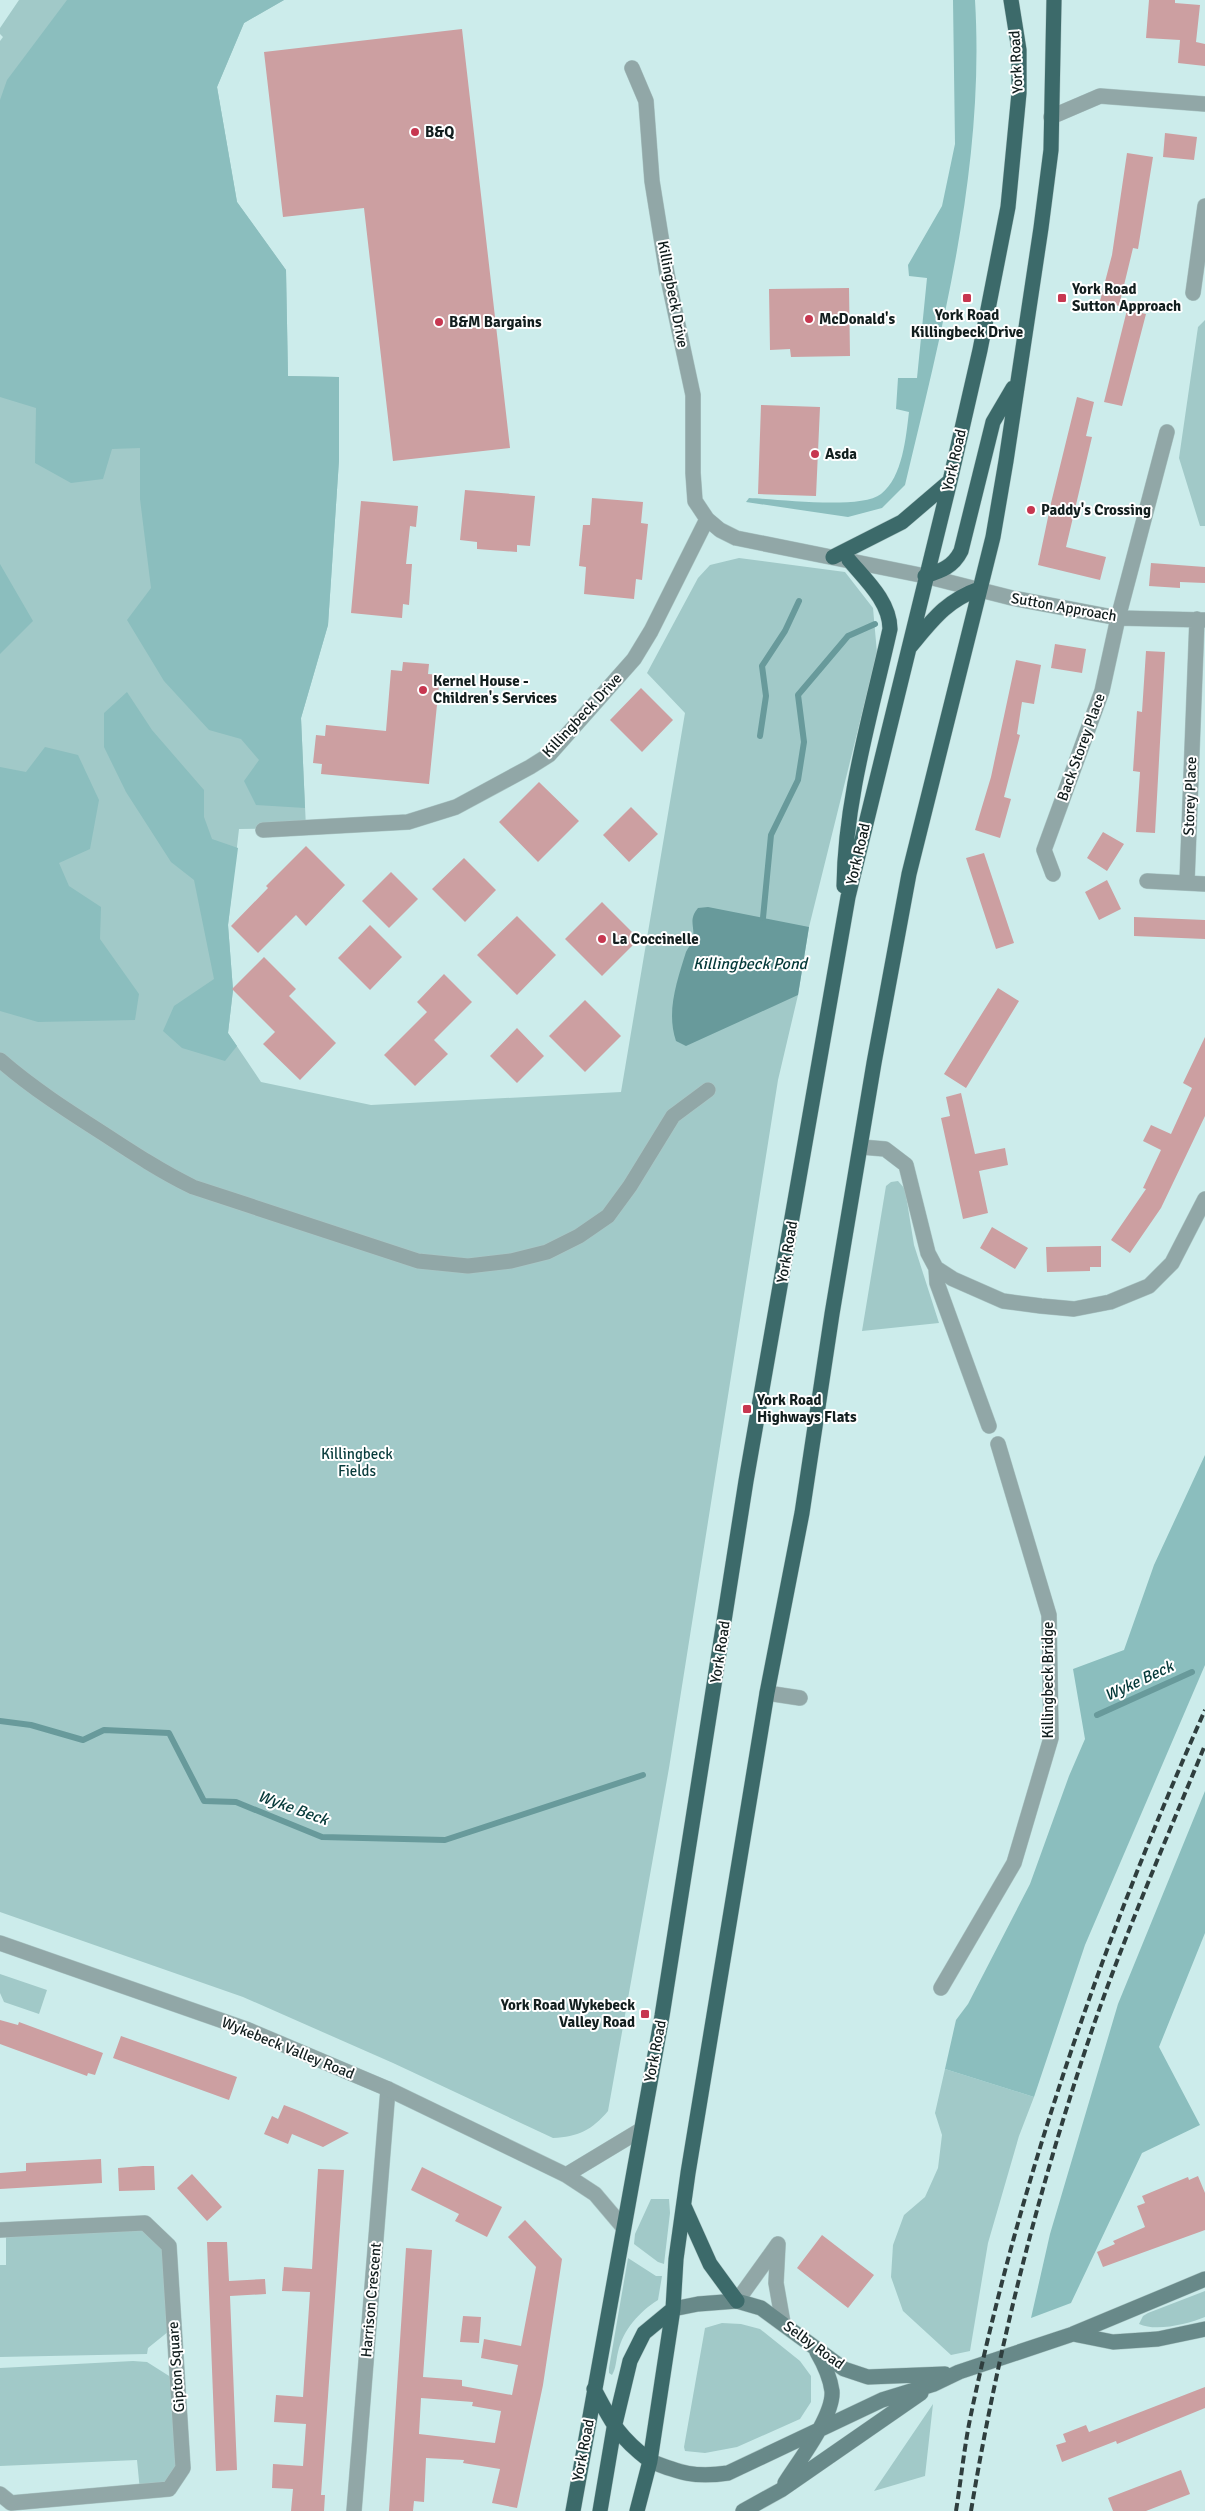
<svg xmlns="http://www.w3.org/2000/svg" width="1205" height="2511" font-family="Signika,sans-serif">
  <rect width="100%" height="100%" fill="#cceceb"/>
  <!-- green -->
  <path fill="#a1c9c8" d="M19,0H284L244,23L217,87L237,202L286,270L288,376L339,377V460L328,625L301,718L306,828L239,829L228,925L233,990L228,1033L261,1082L371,1105L621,1092L685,713L647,673L698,578L710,565L739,558L845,572L873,608L877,653L809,927L798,995L778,1080L669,1768L608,2111C592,2130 578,2137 553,2138L393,2063L243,1997L0,1912V41L3,37L0,34V28Z
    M1205,320V526H1200L1179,458L1198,327Z
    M898,1181L905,1189L914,1245L939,1323L862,1331L886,1186L891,1182Z
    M0,1974L47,1990L39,2014L4,2002L0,1993Z
    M945,2069L1034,2097L1019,2136L988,2243L970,2351L951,2355L903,2311L891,2277L893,2245L904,2215L925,2197L938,2168L942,2135L935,2113Z
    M651,2199H669L670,2213L664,2264L658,2262L634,2244L635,2234Z
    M145,2223L169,2246L174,2327L148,2348L147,2354L0,2357V2265H6V2230Z
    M628,2258L656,2276H662L658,2300C639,2312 623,2330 618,2352C616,2360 616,2369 612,2375L609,2373V2368Z
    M1205,2291V2317C1188,2324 1156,2332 1139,2324L1143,2316L1148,2313Z
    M722,2323L741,2324L760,2329L800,2361L811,2376V2402L800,2419L737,2447L705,2453L685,2451L684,2447L705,2328Z
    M133,2361L147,2362L177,2381L183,2468L169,2489L140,2491L137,2460L0,2466V2368Z
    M933,2404L925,2476L874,2491Z"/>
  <!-- forest -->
  <path fill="#8bbebe" d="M67,0H284L244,23L217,87L237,202L286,270L288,376L339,377V460L328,625L301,718L305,808L256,805L244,781L259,760L241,739L209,730L164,681L127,620L151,588L140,499V448L112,449L103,479L71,483L35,463L36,408L0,397V100L7,80Z
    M953,0H975C985,165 943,326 905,485L882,508L848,517L746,502L749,498C779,499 860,510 881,494C903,477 906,436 909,412L896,409L898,378H917L927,278L909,276L908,265L942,206L955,144Z
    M0,564L33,621L0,654Z
    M127,692L152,730L204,790V817L212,839L238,848L228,925L233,990L228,1033L237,1046L225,1061L182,1048L163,1031L174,1006L214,979L194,880L171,862L126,792L104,747V713Z
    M45,747L78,755L99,800L90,849L59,863L69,886L101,907L100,939L139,994L135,1020L38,1022L0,1011V767L26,772Z
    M1205,1455V1665L1085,1945L1034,2097L945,2069L956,2020L968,2004L1030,1884L1069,1776L1085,1739L1073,1669L1124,1650L1154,1565Z
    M1205,1791V1933L1159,2047L1200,2125L1142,2153L1071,2303L1031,2318L1050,2234L1118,2004Z"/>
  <!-- water -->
  <path fill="#689a9b" d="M708,907L809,927L798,995L686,1046L676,1041C666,1012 677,981 686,952C688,948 692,943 693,938C695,926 688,920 698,908Z"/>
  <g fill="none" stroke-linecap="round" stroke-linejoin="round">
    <!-- stream -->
    <path stroke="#689a9b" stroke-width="6" d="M760,736L766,696L762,666L785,631L799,601
      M763,918L771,835L798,780L804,742L798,695L848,636L875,624
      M1097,1715L1192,1672
      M0,1721L31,1725L83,1740L104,1730L169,1733L204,1801L236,1802L322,1837L445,1840L643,1775"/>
  </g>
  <!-- building -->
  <path fill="#cc9fa1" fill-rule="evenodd" d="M1149,0H1175V3L1200,5L1196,42L1205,44V66L1178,63L1180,40L1146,38Z
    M462,29L510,448L393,461L364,208L283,217L264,52Z
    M1165,133L1197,137L1194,160L1163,157Z
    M1127,153L1153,157L1138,249L1133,248L1119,306L1100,301L1112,255Z
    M849,288L850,356L791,357L790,349L770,350L769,289Z
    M1127,310L1146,314L1122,406L1104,402Z
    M1077,397L1094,402L1086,436L1092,437L1066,547L1106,557L1100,580L1038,565L1051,503Z
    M761,405L820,407L816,496L758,494Z
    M465,490L535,496L530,546L517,545V552L477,549V542L460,540Z
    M592,498L643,502L641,523L648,524L642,580L636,579L634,599L584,594L586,567L579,566L583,525H590Z
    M361,501L418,506L416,527L410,526L406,564H412L409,605L403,604L402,618L351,613Z
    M1151,563L1205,567V583L1180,582V588L1149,586Z
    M1055,644L1086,649L1082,673L1051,668Z
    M1146,651L1165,652L1155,833L1136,832L1140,772L1133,771L1137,711L1142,712Z
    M1016,660L1041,665L1034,704L1022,702L1017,734L1020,735L1004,797L1011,799L1000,838L975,830L991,777Z
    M403,662L429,664L428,674L440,675L429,784L321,774L322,764L313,763L316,735L325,736L326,725L386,731L391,670L402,671Z
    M641,688L673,720L642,752L610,720Z
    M539,782L579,821L538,862L499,822Z
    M631,807L658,834L629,862L603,835Z
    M1103,832L1124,844L1107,871L1087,858Z
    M306,846L345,885L306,926L296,915L258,953L231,926L268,888L266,886Z
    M984,853L1014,943L996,949L966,858Z
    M464,858L496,890L465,922L432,889Z
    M391,872L418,899L389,928L362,901Z
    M1107,880L1121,909L1099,920L1085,892Z
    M602,902L639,939L602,976L565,939Z
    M517,916L556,955L517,995L477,955Z
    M1134,917L1205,920V939L1134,936Z
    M370,925L402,957L370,990L338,958Z
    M264,957L296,989L289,996L336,1043L300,1080L263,1044L275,1032L232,989Z
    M444,974L472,1002L434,1040L448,1054L415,1086L384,1055L427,1012L417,1002Z
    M998,988L1019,1001L966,1088L944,1074Z
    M585,1000L621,1036L585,1072L549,1036Z
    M517,1028L544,1056L517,1083L490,1056Z
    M1205,1037V1116L1161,1208L1130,1253L1111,1240L1146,1189L1143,1188L1161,1150L1143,1141L1151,1125L1171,1134L1192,1088L1183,1083Z
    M961,1093L975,1154L1005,1148L1008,1165L979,1171L988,1213L963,1219L941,1118L950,1116L946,1097Z
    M992,1227L1028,1248L1015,1269L980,1248Z
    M1101,1246V1267H1090V1271L1047,1272L1046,1247Z
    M0,2020L18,2025L19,2022L103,2053L95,2075L88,2073L87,2076L0,2044Z
    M121,2036L237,2077L229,2100L113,2058Z
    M284,2105L302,2112L349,2133L323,2147L292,2134L288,2144L264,2134L272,2116L278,2119Z
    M101,2159L102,2183L0,2189V2173L26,2171V2163Z
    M143,2166H154L155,2190L119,2191L118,2168Z
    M422,2167L502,2207L487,2237L455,2221L459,2214L411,2190Z
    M318,2169L344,2170L321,2495H325L324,2511H291L293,2489L272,2488L273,2464L303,2466L306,2424L274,2422L276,2395L303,2397L310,2292L282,2291L284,2267L312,2269Z
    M192,2174L222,2207L207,2221L177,2188Z
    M1198,2176L1205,2193V2230L1103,2267L1097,2252L1115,2244L1113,2241L1145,2227L1137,2206L1145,2203L1142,2196L1188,2177L1189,2180Z
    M525,2220L562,2259L543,2385L517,2508L492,2503L500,2469L463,2463L464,2460L426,2458L424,2502L414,2501L413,2511H389L406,2248L432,2250L423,2377L462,2380V2386L512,2395L518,2365L481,2358L484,2339L521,2346L536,2267L508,2237ZM421,2398L473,2402L472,2406L501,2411L495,2443L419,2434Z
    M822,2235L874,2275L848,2308L797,2268Z
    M207,2242H227L229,2281L265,2279L266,2294L230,2296L237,2470L216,2471Z
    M463,2316L481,2317L479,2343L460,2342Z
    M1205,2387V2408L1117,2444L1116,2441L1062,2462L1056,2445L1066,2442L1063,2434L1086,2425L1089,2432Z
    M1181,2470L1190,2494L1146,2511H1113L1108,2498Z"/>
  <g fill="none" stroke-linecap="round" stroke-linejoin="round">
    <!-- pedestrian casing -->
    <g stroke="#abc7c6" stroke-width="16">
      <path id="pedestrian" d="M0,1060C32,1088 68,1111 104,1134C133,1153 162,1172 193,1187L418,1261L468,1266L511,1261L547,1252L579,1236L608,1216L630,1186L673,1116L708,1090"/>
    </g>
    <!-- minor casing -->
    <g stroke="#abc7c6" stroke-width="16">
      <path id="minor" d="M632,68L646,101L652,181L667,274L693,395V473L695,501L707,519L720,530L736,538L925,576L1012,598L1118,618L1205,620
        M1051,117L1100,96L1205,104
        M1193,293L1205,206
        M263,830L408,822L456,807L530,767L549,755L634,659L651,631L707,519
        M1053,874L1044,850L1102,691L1118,618L1167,432
        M1147,881L1205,884
        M1187,882L1197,619
        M861,1147L885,1149L906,1165L928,1253L936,1268L953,1279L1003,1301L1041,1306L1074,1309L1110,1302L1149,1286L1172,1263L1205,1199
        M936,1268L937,1283L989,1426
        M767,1693L800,1698
        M941,1988L1014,1863L1051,1738L1049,1615L998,1444
        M0,2230L145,2223L169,2246L183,2468L169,2489L11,2503L0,2494
        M778,2244L776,2283L783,2323
        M737,2301L778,2244
        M354,2511L388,2089"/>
    </g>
    <!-- tertiary casing -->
    <g stroke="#abc7c6" stroke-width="16">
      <path id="tertiary" d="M0,1943L246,2029L388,2089L566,2175L595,2194L623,2227
        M566,2175L639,2131"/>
    </g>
    <!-- secondary casing -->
    <g stroke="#abc7c6" stroke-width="16">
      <path id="secondary" d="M673,2309L698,2304L737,2301L761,2308L844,2369L868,2377L945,2374
        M1073,2334L1113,2342L1158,2339L1205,2329
        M650,2461C680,2473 695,2478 728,2473L882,2400L934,2384L959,2372L1073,2334L1205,2279
        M785,2483C798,2462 834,2416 832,2391C830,2377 824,2364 817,2352
        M743,2511L781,2490L921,2393"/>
    </g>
    <!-- trunk casing -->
    <g stroke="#abc7c6" stroke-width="16">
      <path id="trunk" d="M833,557L902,522L950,481
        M925,576C941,571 953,567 961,551L993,422L1013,388
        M909,648C931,622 945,601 979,589
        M844,886C845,799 871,714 890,629C890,602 866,580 849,560
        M684,2206L710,2264L737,2301
        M594,2389C613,2425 618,2436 650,2461
        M573,2511L662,2016L746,1481L848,897L950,481L980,350L1008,207L1019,93V50L1011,0
        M600,2511L614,2428L630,2361L644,2333L673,2309
        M637,2511L650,2461L673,2309L676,2259L688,2173L767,1693L802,1513L832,1314L874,1063L909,874L993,537L1006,461L1041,228L1051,150L1054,0"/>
    </g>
    <!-- pedestrian -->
    <use href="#pedestrian" stroke="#91a7a7" stroke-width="15"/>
    <!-- minor -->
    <use href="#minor" stroke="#91a7a7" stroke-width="15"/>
    <!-- tertiary -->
    <use href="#tertiary" stroke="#91a7a7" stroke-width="15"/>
    <!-- secondary -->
    <use href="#secondary" stroke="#688989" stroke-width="15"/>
    <!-- trunk -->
    <use href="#trunk" stroke="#3c6a6a" stroke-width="15"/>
    <!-- rail -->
    <path stroke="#2f3e3e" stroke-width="4" stroke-dasharray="8 4" stroke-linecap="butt" d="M956,2511C961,2480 964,2449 970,2419C1021,2175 1104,1937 1205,1710
      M971,2511C998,2348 1039,2187 1092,2030C1125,1934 1166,1840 1205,1745"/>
  </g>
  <!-- markers -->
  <g fill="#c73750" stroke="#fff" stroke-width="2">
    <circle cx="415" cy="132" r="5"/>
    <rect x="962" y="293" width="10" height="10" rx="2.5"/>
    <rect x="1057" y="293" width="10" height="10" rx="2.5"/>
    <circle cx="809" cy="319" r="5"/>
    <circle cx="439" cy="322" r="5"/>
    <circle cx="815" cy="454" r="5"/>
    <circle cx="1031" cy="510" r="5"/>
    <circle cx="423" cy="690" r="5"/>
    <circle cx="602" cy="939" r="5"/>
    <rect x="742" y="1404" width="10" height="10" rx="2.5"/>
    <rect x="640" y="2009" width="10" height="10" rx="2.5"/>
  </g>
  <g text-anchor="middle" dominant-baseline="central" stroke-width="4" stroke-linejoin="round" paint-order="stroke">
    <!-- street labels -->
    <g font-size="15" fill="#121e1e" stroke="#fff">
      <text transform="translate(1016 62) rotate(-93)">York Road</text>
      <text transform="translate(673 294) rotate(79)">Killingbeck Drive</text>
      <text transform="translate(954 460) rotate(-77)">York Road</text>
      <text transform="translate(1064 607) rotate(10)">Sutton Approach</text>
      <text transform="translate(582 715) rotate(-47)">Killingbeck Drive</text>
      <text transform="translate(1081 747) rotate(-70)">Back Storey Place</text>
      <text transform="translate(1190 796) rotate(-88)">Storey Place</text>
      <text transform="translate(858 854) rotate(-77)">York Road</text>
      <text transform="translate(787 1252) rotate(-80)">York Road</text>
      <text transform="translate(720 1652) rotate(-81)">York Road</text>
      <text transform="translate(1048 1680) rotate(-90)">Killingbeck Bridge</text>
      <text transform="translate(288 2048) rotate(22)">Wykebeck Valley Road</text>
      <text transform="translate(655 2051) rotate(-79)">York Road</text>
      <text transform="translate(371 2300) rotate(-85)">Harrison Crescent</text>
      <text transform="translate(814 2345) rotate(36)">Selby Road</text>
      <text transform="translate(176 2367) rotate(-94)">Gipton Square</text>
      <text transform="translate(583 2450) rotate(-79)">York Road</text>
    </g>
    <!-- poi labels -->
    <g font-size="15" font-weight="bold" fill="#121e1e" stroke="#fff" text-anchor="start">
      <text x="425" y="132">B&amp;Q</text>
      <text x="1072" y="289">York Road<tspan x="1072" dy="17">Sutton Approach</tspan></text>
      <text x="967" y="315" text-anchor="middle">York Road<tspan x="967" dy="17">Killingbeck Drive</tspan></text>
      <text x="819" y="319">McDonald's</text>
      <text x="449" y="322">B&amp;M Bargains</text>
      <text x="825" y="454">Asda</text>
      <text x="1041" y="510">Paddy's Crossing</text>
      <text x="433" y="681">Kernel House -<tspan x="433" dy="17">Children's Services</tspan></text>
      <text x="612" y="939">La Coccinelle</text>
      <text x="757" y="1400">York Road<tspan x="757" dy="17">Highways Flats</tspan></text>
      <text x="635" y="2005" text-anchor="end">York Road Wykebeck<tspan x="635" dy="17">Valley Road</tspan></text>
    </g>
    <!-- park labels -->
    <g font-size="15" fill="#083b3b" stroke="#fff">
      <text x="357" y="1454">Killingbeck<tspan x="357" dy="17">Fields</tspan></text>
    </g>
    <!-- water labels -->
    <g font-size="16" font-style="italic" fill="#043838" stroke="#fff">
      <text x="750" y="964">Killingbeck Pond</text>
      <text transform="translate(1139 1681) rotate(-25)">Wyke Beck</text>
      <text transform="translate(293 1808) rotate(20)">Wyke Beck</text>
    </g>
  </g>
</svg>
